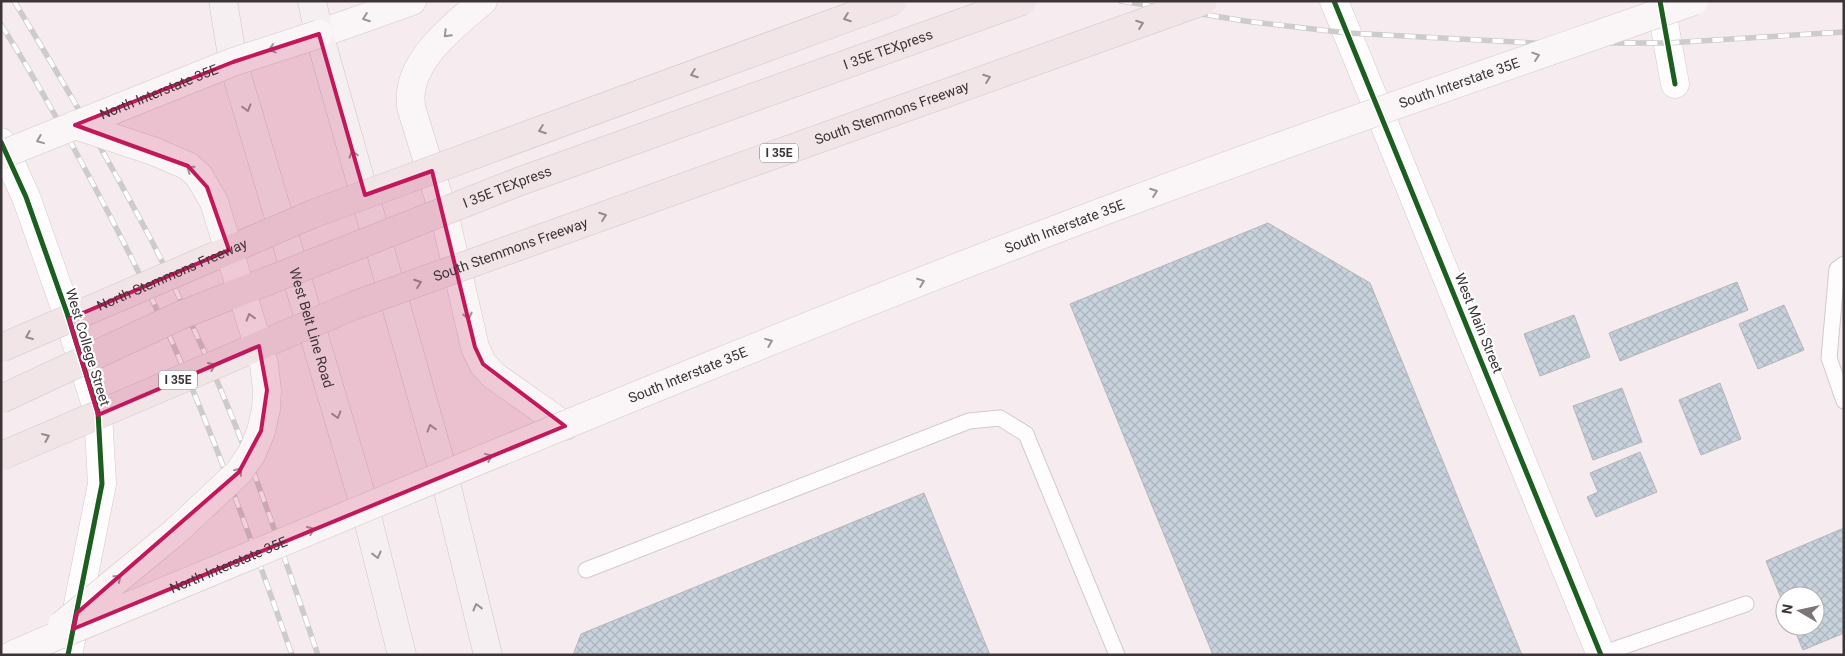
<svg xmlns="http://www.w3.org/2000/svg" width="1845" height="656" font-family="Roboto,sans-serif">
  <defs>
    <pattern id="building-cross-hatch" width="8" height="8" patternUnits="userSpaceOnUse" patternTransform="scale(1.25)"><rect width="8" height="8" fill="#c7d2dc"/><path d="M0 0l8 8M0 8l8-8" fill="none" stroke="#acb5bd"/></pattern>
  </defs>
  <rect width="100%" height="100%" fill="#f6ebee"/>
  <!-- building -->
  <path fill="url(#building-cross-hatch)" stroke="#b7b5b8" d="M1268,223L1370,283L1522,655H1213L1070,304Z
    M1737,282L1748,310L1620,361L1609,333Z
    M1784,305L1804,350L1758,369L1739,324Z
    M1574,315L1590,357L1540,376L1524,334Z
    M1720,383L1741,439L1701,455L1679,400Z
    M1622,388L1642,442L1593,460L1573,406Z
    M1640,452L1657,492L1596,517L1587,497L1598,492L1590,473Z
    M924,493L990,655H573L581,634Z
    M1844,528V633L1803,650L1793,626H1815V596H1785V608L1766,561Z"/>
  <g fill="none" stroke-linecap="round" stroke-linejoin="round">
    <!-- service casing -->
    <g stroke="#d2cacc" stroke-width="17">
      <path id="service" d="M1844,264L1837,269L1829,358L1844,401
        M586,570L969,421L1000,418L1026,434L1117,655
        M1601,654L1746,604"/>
    </g>
    <!-- minor casing -->
    <g stroke="#d2cacc" stroke-width="29">
      <path id="minor" d="M1334,1L1601,655
        M1660,1L1675,84
        M1,142L26,197L67,313L98,412L102,484L68,655"/>
    </g>
    <!-- secondary casing -->
    <g stroke="#d2cacc" stroke-width="29">
      <path id="secondary" d="M483,1C457,23 415,55 411,92C410,97 411,102 411,107L446,221L475,347L483,364L493,375L565,426
        M319,34L412,1
        M12,655L40,643"/>
    </g>
    <!-- primary casing -->
    <g stroke="#cdc7c9" stroke-width="29">
      <g id="primary">
        <path id="s1" d="M223,1L233,62L365,508L402,655"/>
        <path d="M312,1L319,34L444,475L488,655"/>
      </g>
    </g>
    <!-- service -->
    <use href="#service" stroke="#fefcfc" stroke-width="15"/>
    <!-- minor -->
    <use href="#minor" stroke="#fefcfc" stroke-width="28"/>
    <!-- secondary -->
    <use href="#secondary" stroke="#faf5f6" stroke-width="28"/>
    <!-- primary -->
    <use href="#primary" stroke="#f6eff1" stroke-width="28"/>
    <!-- rail casing -->
    <g stroke="#cdcbcb" stroke-width="5.5">
      <path id="rail" d="M14,1C61,78 106,155 148,234C166,267 181,302 197,336C245,439 281,548 318,655
        M1121,1L1245,21L1347,33L1534,43H1667L1844,32
        M1,25C27,64 49,105 72,145C108,211 142,276 173,344C218,446 255,550 292,655"/>
    </g>
    <!-- rail -->
    <use href="#rail" stroke="#fff" stroke-width="4" stroke-dasharray="11" stroke-linecap="butt"/>
    <!-- secondary-bridge casing -->
    <g stroke="#d2cacc" stroke-width="29" stroke-linecap="butt">
      <g id="secondary-bridge">
        <path id="s2" d="M1,155L233,62L319,34"/>
        <path d="M62,625L175,532L239,472L252,453L261,431L266,409L267,390L264,364L214,202L199,176L188,166L153,151L75,125"/>
        <path id="s3" d="M40,643C405,492 769,336 1139,198C1323,129 1508,66 1694,1"/>
      </g>
    </g>
    <!-- motorway-bridge casing -->
    <g stroke="#cdc7c9" stroke-width="29" stroke-linecap="butt">
      <g id="motorway-bridge">
        <path id="s4" d="M1,348L315,213L893,1"/>
        <path id="s5" d="M1,399L179,316L518,182L1022,1"/>
        <path id="s6" d="M1,456L355,305L1203,1"/>
      </g>
    </g>
    <!-- secondary-bridge -->
    <use href="#secondary-bridge" stroke="#faf5f6" stroke-width="28"/>
    <!-- motorway-bridge -->
    <use href="#motorway-bridge" stroke="#f1e5e8" stroke-width="28"/>
    <!-- cycleway casing -->
    <g stroke="#fff" stroke-width="8">
      <path id="cycleway" d="M1334,1L1601,655
        M1660,1L1675,84
        M1,142L26,197L67,313L98,412L102,484L68,655"/>
    </g>
    <!-- cycleway -->
    <use href="#cycleway" stroke="#1b5e20" stroke-width="5"/>
  </g>
  <!-- one-way arrows -->
  <defs><path id="oneway-chevron" d="M-2-3.5L2.5 0L-2 3.5" fill="none" stroke-width="1.6" stroke-linecap="round" stroke-linejoin="round" transform="scale(1.25)"/></defs>
  <g stroke="#9b9496">
    <use href="#oneway-chevron" transform="translate(366 18) rotate(160)"/>
    <use href="#oneway-chevron" transform="translate(447 34) rotate(135)"/>
    <use href="#oneway-chevron" transform="translate(272 49) rotate(162)"/>
    <use href="#oneway-chevron" transform="translate(1536 56) rotate(-19)"/>
    <use href="#oneway-chevron" transform="translate(40 140) rotate(158)"/>
    <use href="#oneway-chevron" transform="translate(190 169) rotate(-145)"/>
    <use href="#oneway-chevron" transform="translate(1154 192) rotate(-20)"/>
    <use href="#oneway-chevron" transform="translate(921 282) rotate(-21)"/>
    <use href="#oneway-chevron" transform="translate(468 316) rotate(77)"/>
    <use href="#oneway-chevron" transform="translate(250 317) rotate(-107)"/>
    <use href="#oneway-chevron" transform="translate(769 342) rotate(-22)"/>
    <use href="#oneway-chevron" transform="translate(489 457) rotate(-22)"/>
    <use href="#oneway-chevron" transform="translate(239 471) rotate(-51)"/>
    <use href="#oneway-chevron" transform="translate(311 530) rotate(-23)"/>
    <use href="#oneway-chevron" transform="translate(118 578) rotate(-40)"/>
  </g>
  <g stroke="#968c8f">
    <use href="#oneway-chevron" transform="translate(847 18) rotate(160)"/>
    <use href="#oneway-chevron" transform="translate(1140 24) rotate(-20)"/>
    <use href="#oneway-chevron" transform="translate(694 74) rotate(160)"/>
    <use href="#oneway-chevron" transform="translate(987 78) rotate(-20)"/>
    <use href="#oneway-chevron" transform="translate(542 130) rotate(160)"/>
    <use href="#oneway-chevron" transform="translate(603 216) rotate(-20)"/>
    <use href="#oneway-chevron" transform="translate(418 283) rotate(-20)"/>
    <use href="#oneway-chevron" transform="translate(29 336) rotate(157)"/>
    <use href="#oneway-chevron" transform="translate(212 366) rotate(-23)"/>
    <use href="#oneway-chevron" transform="translate(46 437) rotate(-23)"/>
  </g>
  <g stroke="#999294">
    <use href="#oneway-chevron" transform="translate(247 108) rotate(74)"/>
    <use href="#oneway-chevron" transform="translate(353 154) rotate(-106)"/>
    <use href="#oneway-chevron" transform="translate(337 415) rotate(73)"/>
    <use href="#oneway-chevron" transform="translate(431 428) rotate(-106)"/>
    <use href="#oneway-chevron" transform="translate(377 555) rotate(76)"/>
    <use href="#oneway-chevron" transform="translate(477 607) rotate(-104)"/>
  </g>
  <!-- marked area -->
  <path fill="#c2185b" fill-opacity="0.2" stroke="#c2185b" stroke-width="4" stroke-linejoin="round" d="M319,34L365,195L432,171L475,347L483,364L565,426L73,629L77,613L239,472L261,431L267,390L259,346L98,415L69,319L229,250L207,187L188,166L75,125L233,62Z"/>
  <g text-anchor="middle" dominant-baseline="central" stroke-width="4.5" stroke-linejoin="round" paint-order="stroke">
    <!-- shield labels -->
    <g fill="#fff" stroke="#767172" stroke-width="1">
      <rect x="760" y="143.5" width="38" height="19" rx="4"/>
      <rect x="159" y="370.5" width="38" height="19" rx="4"/>
    </g>
    <g font-size="12" font-weight="bold" fill="#3c3436">
      <text x="779" y="153">I 35E</text>
      <text x="178" y="380">I 35E</text>
    </g>
    <!-- street labels -->
    <g font-size="14" fill="#3c3436" stroke="#fff">
      <text stroke="none"><textPath href="#s5" startOffset="954">I 35E TEXpress</textPath></text>
      <text stroke="none"><textPath href="#s3" startOffset="1526">South Interstate 35E</textPath></text>
      <text stroke="none"><textPath href="#s2" startOffset="170">North Interstate 35E</textPath></text>
      <text stroke="none"><textPath href="#s6" startOffset="955">South Stemmons Freeway</textPath></text>
      <text stroke="none"><textPath href="#s5" startOffset="549">I 35E TEXpress</textPath></text>
      <text stroke="none"><textPath href="#s3" startOffset="1106">South Interstate 35E</textPath></text>
      <text stroke="none"><textPath href="#s6" startOffset="550">South Stemmons Freeway</textPath></text>
      <text stroke="none"><textPath href="#s4" startOffset="186">North Stemmons Freeway</textPath></text>
      <text transform="translate(1479 323) rotate(68)">West Main Street</text>
      <text stroke="none"><textPath href="#s1" startOffset="339">West Belt Line Road</textPath></text>
      <text transform="translate(88 347) rotate(73)">West College Street</text>
      <text stroke="none"><textPath href="#s3" startOffset="701">South Interstate 35E</textPath></text>
      <text stroke="none"><textPath href="#s3" startOffset="204">North Interstate 35E</textPath></text>
    </g>
  </g>
  <!-- border -->
  <rect width="1845" height="656" fill="none" stroke="#3c3436" stroke-width="5"/>
  <!-- north arrow -->
  <g transform="translate(1800 611) rotate(279)"><circle r="24" fill="#ffffff" stroke="#b1aeaf"/>
  <path d="M0-4L9 19L0 12L-9 19Z" fill="#7d7476"/>
  <text y="-8" font-size="14" font-weight="bold" text-anchor="middle" fill="#3c3436">N</text>
  </g>
</svg>
